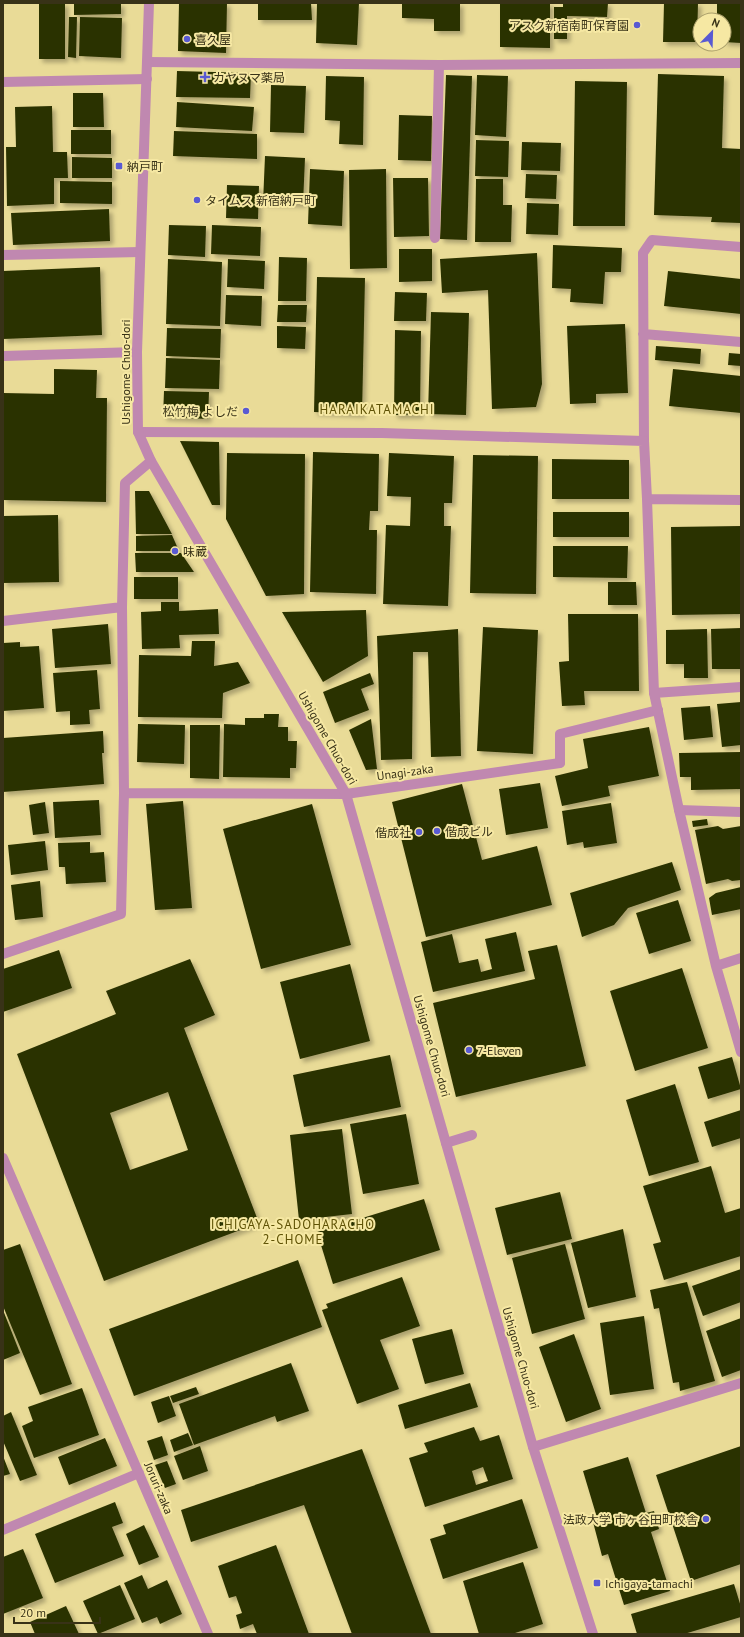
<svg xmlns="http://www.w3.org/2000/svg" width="744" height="1637" font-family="'PT Sans','Noto Sans JP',sans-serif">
  <defs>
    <filter id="shadow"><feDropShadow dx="3.5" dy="3.5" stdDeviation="2" flood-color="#0004"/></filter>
  </defs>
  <rect width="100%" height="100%" fill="#e9db97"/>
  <!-- building -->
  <path fill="#2b3200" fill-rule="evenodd" filter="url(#shadow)" d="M39,3H65V59H39Z
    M74,3H121V14L74,15Z
    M179,3H227L226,53L178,51Z
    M258,3H311L312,20H258Z
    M317,3H359L357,45L316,43Z
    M402,3H460V31H434V19L402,18Z
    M500,3H550V48L500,47Z
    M563,3H608L607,17L567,16V39H554V7H563Z
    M664,3H698L697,42H663Z
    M717,3H741V43L724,42V20H717Z
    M69,17H77L76,58L68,57Z
    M80,17L122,18L121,58L79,56Z
    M177,71L251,73L250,98L176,97Z
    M658,74L724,76L722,148L741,149L740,223L711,222L712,217L654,215Z
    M446,75L472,76L467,240L440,239Z
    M477,75L508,76L506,137L475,135Z
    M326,76L364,77L363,145L339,144L340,121L325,120Z
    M575,81L627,82L625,226H573Z
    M271,85L306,86L304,133L270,132Z
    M73,93H103L104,127H73Z
    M177,102L254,107L252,131L176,127Z
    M52,106L53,152H67L68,178H54V204L7,206L6,147H16L15,107Z
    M399,115L432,116L431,161L398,160Z
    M71,130H111V154H71Z
    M174,131L257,134V159L173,156Z
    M476,140L509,141L508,177L475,176Z
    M522,142L561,143L560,171L521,170Z
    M265,156L305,158L303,204L263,203Z
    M72,157L112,158V178H72Z
    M310,169L344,171L342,226L308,224Z
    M386,169L387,268L350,269L349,170Z
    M526,174L557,175L556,199L525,198Z
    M393,178H428L429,236L394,237Z
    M476,179H503V205H512L511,242H475Z
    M60,181L112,182V204L60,203Z
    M227,185L259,186L258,219L226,218Z
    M527,203L559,204L558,235L526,234Z
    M109,209L110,241L13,245L11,213Z
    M169,225L206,226L205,257L168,255Z
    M212,225L261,227L260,256L211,254Z
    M553,245L622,248L621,272H605L603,304L570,302L571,289L552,288Z
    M399,249H432V281L399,282Z
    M537,253L542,384L536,407L492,409L488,290L442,293L440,259Z
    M279,257L307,258L306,301H278Z
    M168,259L222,262L220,326L166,324Z
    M228,259L265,261L264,289L227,287Z
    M100,267L102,335L3,339V271Z
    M668,271L741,279V314L664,306Z
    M317,277L365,278L362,414L314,412Z
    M395,292L427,293L426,321H394Z
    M226,295L262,296L261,326L225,324Z
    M278,305H307L306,322H277Z
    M431,312L469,313L466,415L428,414Z
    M625,324L628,393L596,394V403L570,404L567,326Z
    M277,326L306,327L305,349L277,348Z
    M167,328L221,329L220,358L166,356Z
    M395,330L421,331L420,415H394Z
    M656,346L701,349L700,364L655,360Z
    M729,353L741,354V366L728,365Z
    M166,358L220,360L219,389L165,388Z
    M54,369L97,370L96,398H107L106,502L3,500V393L54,394Z
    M673,369L741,376V413L669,406Z
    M164,391L209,392L208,419L163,417Z
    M180,441L219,442L220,505H212Z
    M313,452L379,454L378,511H370L369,530H377L376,594L310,592Z
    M227,453L305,454L304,594L266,596L226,519Z
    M389,453L454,456L452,503H444V526H451L448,606L383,604L386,525L410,526L411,497L387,496Z
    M473,455L538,456L536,594L470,593Z
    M552,459L629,460V499H552Z
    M135,491H149L172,534H136Z
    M553,512H629V537H553Z
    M58,515L59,582L3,583V516Z
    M741,526V614L672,615L671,527Z
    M172,535L179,551H136V536Z
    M553,546H628L627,578L553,577Z
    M135,553H181L194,572H136Z
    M134,577H178V599H134Z
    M608,582H636L637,605H608Z
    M161,602H179V611L218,609L219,634L179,635L180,648L142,649L141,612L161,611Z
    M366,610L368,656L323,682L282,612Z
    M568,614H638L639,691H584L585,705L562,706L559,662L569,661Z
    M108,624L111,664L55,668L52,629Z
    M483,627L538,630L533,754L477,751Z
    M741,628V669H712L711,629Z
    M458,629L461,756L431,757L428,652H413L412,759L381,760L377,636Z
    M707,629L708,678H684V664H666V630Z
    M192,641H215L214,666L238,662L250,683L223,693L222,718L138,717L139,655L191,656Z
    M20,642V647L39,646L44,708L3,711V643Z
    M97,670L100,709L89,710L90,724L70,725V711L56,712L53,673Z
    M370,673L374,684L361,689L369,710L335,723L323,692Z
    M741,702V745L722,747L717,704Z
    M710,706L713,737L684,740L681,708Z
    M264,714H279L278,727H288V741H297L296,768H290V778L223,777L224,724L245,725V718H264Z
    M371,719L377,769L366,770L349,730Z
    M138,724L185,725L184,764L137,762Z
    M190,725H220L219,779L190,778Z
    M649,727L659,776L608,786L610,796L562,806L555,776L588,768L583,739Z
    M103,731L104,753H102L104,784L3,792V738Z
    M741,752V789L691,790V777H680L679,753Z
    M540,783L548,828L506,835L499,789Z
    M462,784L482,860L537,846L552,905L426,937L392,802Z
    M99,800L101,835L55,838L53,802Z
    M183,801L192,908L155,910L146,804Z
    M45,802L49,833L33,835L29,805Z
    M611,803L617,843L584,848L583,842L567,845L562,811Z
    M312,804L351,945L261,969L223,829Z
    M707,819L708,825L693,827L692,821Z
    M718,826L723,829L741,826V880L732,881L728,879L706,884L695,830Z
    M45,841L48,870L11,875L8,845Z
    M90,842V853L104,852L106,882L66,884L65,867H59L58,843Z
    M672,862L681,890L628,908L614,925L582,937L570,893Z
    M40,881L43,917L15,920L11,885Z
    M741,887V909L712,915L709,898L716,893Z
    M678,900L691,941L649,954L636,913Z
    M516,932L525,971L433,992L421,942L452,934L459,963L478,959L481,972L492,969L485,939Z
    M557,945L586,1066L456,1097L433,1003L535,979L528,951Z
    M59,950L72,988L3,1012V969Z
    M190,959L215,1015L184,1028L259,1223L104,1281L17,1054L116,1014L106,991ZM168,1092L188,1150L130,1170L110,1113Z
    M350,964L370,1041L300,1059L280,982Z
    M682,968L708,1048L635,1071L610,991Z
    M390,1055L401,1107L304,1127L293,1075Z
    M732,1057L741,1089L708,1099L698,1067Z
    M675,1084L699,1162L649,1176L626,1100Z
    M741,1110V1138L712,1147L704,1122Z
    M406,1114L419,1184L363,1194L350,1124Z
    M342,1129L352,1214L299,1220L290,1135Z
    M711,1166L725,1213L741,1208V1256L664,1280L653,1244L661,1242L643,1186Z
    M560,1192L572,1239L507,1255L495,1208Z
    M424,1199L440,1250L333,1284L317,1232Z
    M623,1229L636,1297L588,1308L571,1243Z
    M20,1244L72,1384L40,1395L3,1306V1250Z
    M565,1244L585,1319L532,1334L512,1258Z
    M298,1260L322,1327L134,1396L109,1329Z
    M741,1269V1302L703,1316L692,1286Z
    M402,1277L420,1326L380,1340L399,1389L357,1404L322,1310L328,1308L326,1304Z
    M687,1282L715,1381L680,1391L679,1382L673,1383L659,1308L654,1309L650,1290Z
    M3,1310L20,1353L3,1360Z
    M644,1316L654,1389L610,1395L600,1323Z
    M741,1318V1370L722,1377L706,1331Z
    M452,1329L464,1374L425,1384L412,1339Z
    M574,1334L601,1409L566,1422L539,1347Z
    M291,1363L309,1411L277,1422L275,1416L194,1445L179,1404Z
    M470,1383L478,1407L405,1429L398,1405Z
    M196,1387L199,1394L173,1403L170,1396Z
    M82,1388L99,1435L34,1458L22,1426L33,1421L28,1407Z
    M169,1396L176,1416L158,1423L151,1402Z
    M11,1412L37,1475L20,1481L3,1441V1416Z
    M474,1427L480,1441L499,1435L513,1479L425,1507L409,1458L428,1452L424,1443ZM483,1467L488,1481L476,1485L472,1471Z
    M188,1433L193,1445L174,1452L170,1440Z
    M162,1436L168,1455L154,1460L147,1441Z
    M105,1438L117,1466L69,1485L58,1457Z
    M200,1446L208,1471L183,1480L174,1456Z
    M741,1446V1564L691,1581L656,1475Z
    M362,1449L431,1634H352L304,1505L191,1542L181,1510Z
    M3,1456L10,1474L3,1476Z
    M628,1457L646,1513L654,1511L659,1529L651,1532L670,1591L624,1605L608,1554L602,1556L593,1522L598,1521L583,1471Z
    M167,1461L176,1484L165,1488L155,1465Z
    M522,1499L538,1548L443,1579L430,1539L446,1534L443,1525Z
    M115,1502L123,1523L112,1527L124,1556L55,1583L35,1534Z
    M144,1525L159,1557L139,1565L126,1534Z
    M276,1545L309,1634H257L253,1624L240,1629L236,1615L242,1613L236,1596L229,1598L218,1566Z
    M23,1549L43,1598L3,1614V1557Z
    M523,1562L543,1624L512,1634H479L463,1581Z
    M142,1575L148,1589L167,1580L182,1614L160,1624L157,1617L142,1623L124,1583Z
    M734,1584L741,1607V1617L684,1634H637L631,1614Z
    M120,1585L135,1619L98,1634L83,1601Z
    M66,1606L79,1634H35L30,1622Z"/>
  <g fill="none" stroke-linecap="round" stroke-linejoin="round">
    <!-- service -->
    <path stroke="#c088b0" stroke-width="10" d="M435,238L439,65
      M3,255L140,252
      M643,334L741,342
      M3,356L137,352
      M644,441L643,253L652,240L741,247
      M654,693L741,687
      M560,763V734L658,710
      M679,810L741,812
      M446,1143L472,1135"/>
    <!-- minor -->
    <path stroke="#c088b0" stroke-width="10" d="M147,62L439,65L741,63
      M3,82L147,79
      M138,432L382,433L644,441L647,499L741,500
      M647,499L654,693L679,810L716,966L741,1052
      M3,621L122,607
      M124,793L346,794L560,763
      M3,954L121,914L124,793L122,607L125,483L151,461
      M716,966L741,958
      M3,1158L208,1634
      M533,1447L741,1383
      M3,1530L139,1473"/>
    <!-- tertiary -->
    <path stroke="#c088b0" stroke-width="10" d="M149,3L137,352L138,432L151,461L346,794L533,1447L593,1634"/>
  </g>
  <!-- markers -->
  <g fill="#595ad2" stroke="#f6e8a3" stroke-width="1.5">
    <circle cx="637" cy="25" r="4"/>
    <circle cx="187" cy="39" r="4"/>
    <path d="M203 71h4v4h4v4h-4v4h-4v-4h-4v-4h4z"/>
    <rect x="115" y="162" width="8" height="8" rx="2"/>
    <circle cx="197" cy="200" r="4"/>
    <circle cx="246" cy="411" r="4"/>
    <circle cx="175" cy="551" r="4"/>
    <circle cx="437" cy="831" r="4"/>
    <circle cx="419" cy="832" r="4"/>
    <circle cx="469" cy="1050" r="4"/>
    <circle cx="706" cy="1519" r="4"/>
    <rect x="593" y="1579" width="8" height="8" rx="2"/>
  </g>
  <g text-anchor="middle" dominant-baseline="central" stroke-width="4" stroke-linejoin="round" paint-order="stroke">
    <!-- poi labels -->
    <g font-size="12" fill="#383217" stroke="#f6e8a3" text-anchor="start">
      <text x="629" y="25" text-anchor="end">アスク新宿南町保育園</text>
      <text x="195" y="39">喜久屋</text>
      <text x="213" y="77">カヤヌマ薬局</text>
      <text x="127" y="166">納戸町</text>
      <text x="205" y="200">タイムス 新宿納戸町</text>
      <text x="238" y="411" text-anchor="end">松竹梅 よしだ</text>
      <text x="183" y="551">味蔵</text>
      <text x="445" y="831">偕成ビル</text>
      <text x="411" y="832" text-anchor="end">偕成社</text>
      <text x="477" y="1050">7-Eleven</text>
      <text x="698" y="1519" text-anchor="end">法政大学 市ヶ谷田町校舎</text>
      <text x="605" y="1583">Ichigaya-tamachi</text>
    </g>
    <!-- street labels -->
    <g font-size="12" fill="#383217" stroke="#f6e8a3">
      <text transform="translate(125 372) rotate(-90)">Ushigome Chuo-dori</text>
      <text transform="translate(328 738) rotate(60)">Ushigome Chuo-dori</text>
      <text transform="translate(405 772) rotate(-8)">Unagi-zaka</text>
      <text transform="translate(432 1046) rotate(74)">Ushigome Chuo-dori</text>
      <text transform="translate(521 1358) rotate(74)">Ushigome Chuo-dori</text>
      <text transform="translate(159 1488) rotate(67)">Joruri-zaka</text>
    </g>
    <!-- neighbourhood labels -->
    <g font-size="13" letter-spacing="1" fill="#5f5205" stroke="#f6e8a3">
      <text x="377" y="409">HARAIKATAMACHI</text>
      <text x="293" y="1224">ICHIGAYA-SADOHARACHO<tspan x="293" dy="15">2-CHOME</tspan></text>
    </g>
  </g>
  <!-- border -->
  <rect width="744" height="1637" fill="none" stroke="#383217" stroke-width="8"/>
  <!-- north arrow -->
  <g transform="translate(712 32) rotate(23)"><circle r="19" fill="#f6e8a3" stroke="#aa9f6b"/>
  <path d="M0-3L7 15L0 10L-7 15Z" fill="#595ad2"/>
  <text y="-6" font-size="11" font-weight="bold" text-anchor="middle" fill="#383217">N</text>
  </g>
  <!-- scale -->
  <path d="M14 1617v6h86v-6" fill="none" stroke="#383217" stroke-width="2"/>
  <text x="20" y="1617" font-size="12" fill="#383217" stroke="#f6e8a3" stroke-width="3" paint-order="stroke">20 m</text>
</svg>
